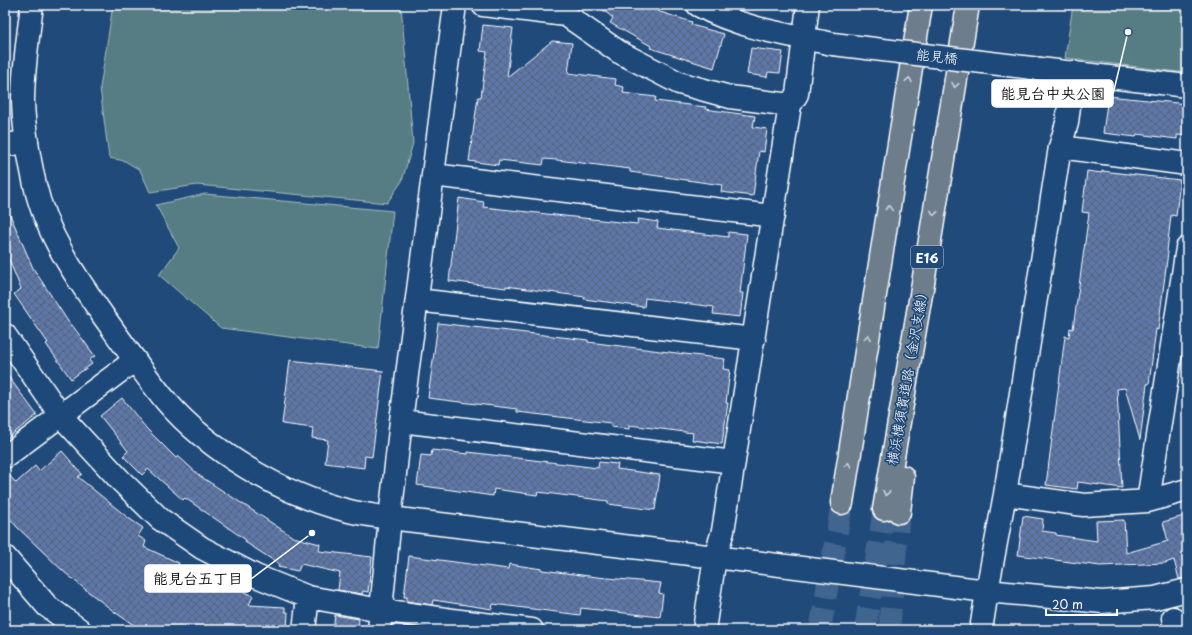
<svg xmlns="http://www.w3.org/2000/svg" width="1192" height="635" font-family="'Playpen Sans','Klee One',sans-serif">
  <defs>
    <pattern id="building-cross-hatch" width="8" height="8" patternUnits="userSpaceOnUse"><rect width="8" height="8" fill="#5d77a8"/><path d="M0 0l8 8M0 8l8-8" fill="none" stroke="#54627a"/></pattern>
  </defs>
  <rect width="100%" height="100%" fill="#1f4a7a"/>
  <filter id="ink" filterUnits="userSpaceOnUse"><feTurbulence type="fractalNoise" baseFrequency=".025" numOctaves="2"/><feDisplacementMap in="SourceGraphic" scale="8" xChannelSelector="R" yChannelSelector="G"/><feConvolveMatrix kernelMatrix="1 2 1 2 8 2 1 2 1" color-interpolation-filters="sRGB"/></filter>
  <g filter="url(#ink)">
    <!-- green -->
    <path fill="#567d83" stroke="#aabec1" d="M113,5H401L413,143L402,181L387,203L197,185L150,192L140,170L125,161L109,158L100,88Z
      M1073,5H1187V73L1065,58Z
      M205,194L393,211L378,349L221,328L159,275L179,248L156,205Z"/>
    <!-- building -->
    <path fill="url(#building-cross-hatch)" stroke="#fff" d="M597,5H660L657,11L692,22L691,25L724,34L714,68L650,48L651,46L610,23L613,18Z
      M483,25L513,28L507,77L552,41L572,43L568,73L616,79L615,85L624,87L623,93L656,97L655,101L706,107L705,109L755,116L753,127L767,129L764,152L759,151L753,196L721,192L722,185L630,172V169L557,160L544,159L543,165L499,160L498,165L469,161L478,97H481L487,52L480,51Z
      M751,48L783,52L780,73L768,72L767,77L747,74Z
      M1108,96L1187,104V136L1177,135V139L1137,134L1136,137L1103,133Z
      M1087,171L1102,173V171L1180,180L1176,216L1171,215L1167,251L1168,252L1158,330L1156,329L1149,384H1147L1140,440L1125,388L1117,389L1122,488L1078,482L1077,489L1046,485L1065,336L1069,337L1070,328L1073,329L1089,213L1082,212Z
      M459,198L484,202L483,207L637,224L638,219L658,222L657,228L728,237V232L747,234L740,293H743L740,317L713,314L714,307L645,298L644,307L584,299L585,297L506,286V288L449,281Z
      M5,203L33,268L71,326L72,325L95,356L89,360L92,364L71,379L46,344L48,343L14,294L21,289L5,250Z
      M438,323L588,340V342L725,359L723,369L730,370L726,403H728L722,444L692,440L693,433L629,425V429L611,427V423L517,412V409L428,398Z
      M290,360L383,371L372,457L365,456L364,468L325,463L328,440L312,438L313,428L282,424Z
      M5,372L37,415L5,440Z
      M122,398L146,428L176,458L178,456L200,476L293,537L320,544L319,551L372,557L368,592L363,591L362,594L338,590L340,573L301,564L298,571L278,567L279,564L245,542L246,540L185,498L183,500L148,469L142,475L123,456L128,451L100,416Z
      M432,450L468,454V452L598,468L599,462L618,464L617,469L660,475L655,510L608,504V501L538,492L537,495L494,489L493,496L417,485L421,455L431,456Z
      M62,451L82,474L78,477L127,517L143,528L138,536L146,541L144,547L179,563L178,565L223,584L224,583L253,596L249,605L285,607V612H288L287,630H141L116,613L86,590L63,571L17,527L5,513V470L16,483L35,466L39,471Z
      M1187,515V578L1179,579L1174,560L1165,563L1100,566L1018,555L1023,516L1043,519L1042,531L1056,533V535L1097,541L1096,521L1124,520L1126,553L1168,541L1163,522Z
      M409,556L508,569L509,564L542,569V570L597,577L661,583L659,593L663,594L660,617L581,608L580,615L493,604L492,609L433,600L432,605L407,601V597H404Z
      M335,615L359,619L358,630H333Z
      M404,626L429,629V630H403Z"/>
    <g fill="none" stroke-linecap="round" stroke-linejoin="round">
      <!-- highway-tunnel -->
      <path stroke="#41658e" stroke-width="22" stroke-dasharray="22 11" stroke-linecap="butt" d="M820,630L842,503
        M865,630L884,509
        M889,630L899,512"/>
      <!-- street casing -->
      <g stroke="#fff" stroke-width="25">
        <path id="street" d="M483,5L566,15L619,52L679,83L730,97L790,105L723,531L715,557
          M698,5C739,28 788,35 833,44
          M1040,69L1187,86
          M790,105L797,94L808,5
          M5,145L27,142
          M1060,147L1187,164
          M433,175L773,216
          M417,300L754,339
          M5,335L61,416L120,480L160,519L202,548L256,576L308,597L304,630
          M401,421L734,462
          M5,457L135,360
          M1005,494L1084,505L1148,501L1187,490
          M1148,501L1187,248
          M5,557L47,606L80,630
          M308,597L381,610L452,620
          M1173,618L1175,630
          M379,630L390,518L401,421L455,5
          M451,630L452,620L532,630
          M981,630L987,591L1005,494L1060,147L1067,123L1073,72"/>
      </g>
      <!-- secondary casing -->
      <g stroke="#fff" stroke-width="25">
        <path id="secondary" d="M32,5C28,37 23,70 23,102C24,130 29,158 35,185C46,234 76,277 104,317C124,345 144,374 166,401C209,451 281,494 345,510C360,514 375,516 390,518L715,557L987,591L1102,602L1155,598L1187,590
          M704,630L715,557"/>
      </g>
      <!-- highway casing -->
      <g stroke="#fff" stroke-width="25">
        <path id="highway" d="M842,503L921,5
          M884,509L923,283L968,5
          M899,512L903,477"/>
      </g>
      <!-- street -->
      <use href="#street" stroke="#1f4a7a" stroke-width="22"/>
      <!-- secondary -->
      <use href="#secondary" stroke="#1f4a7a" stroke-width="22"/>
      <!-- highway -->
      <use href="#highway" stroke="#6d7d8c" stroke-width="22"/>
      <!-- street-bridge casing -->
      <g stroke="#fff" stroke-width="25" stroke-linecap="butt">
        <path id="street-bridge" d="M833,44L1040,69"/>
      </g>
      <!-- street-bridge -->
      <use href="#street-bridge" stroke="#1f4a7a" stroke-width="22"/>
    </g>
    <!-- one-way arrows -->
    <defs><path id="oneway-chevron" d="M-2-3.5L2.5 0L-2 3.5" fill="none" stroke-width="1.6" stroke-linecap="round" stroke-linejoin="round"/></defs>
    <g stroke="#ccd2d7">
      <use href="#oneway-chevron" transform="translate(909 80) rotate(-81)"/>
      <use href="#oneway-chevron" transform="translate(955 85) rotate(99)"/>
      <use href="#oneway-chevron" transform="translate(889 208) rotate(-81)"/>
      <use href="#oneway-chevron" transform="translate(934 213) rotate(99)"/>
      <use href="#oneway-chevron" transform="translate(868 337) rotate(-81)"/>
      <use href="#oneway-chevron" transform="translate(848 465) rotate(-81)"/>
      <use href="#oneway-chevron" transform="translate(886 493) rotate(100)"/>
    </g>
  </g>
  <g text-anchor="middle" dominant-baseline="central" stroke-width="3.5" stroke-linejoin="round" paint-order="stroke">
    <!-- shield labels -->
    <rect fill="#1f4a7a" stroke="#bcc9d7" stroke-width="1" x="911" y="246" width="32" height="22" rx="3"/>
    <g font-size="13" font-weight="bold" fill="#fff">
      <text x="927" y="257">E16</text>
    </g>
    <!-- street labels -->
    <g font-size="14" fill="#fff" stroke="#1f4a7a">
      <text transform="translate(937 56) rotate(7)">能見橋</text>
      <text transform="translate(907 375) rotate(-80)">横浜横須賀道路（金沢支線）</text>
    </g>
  </g>
  <!-- callouts -->
  <path fill="none" stroke="#fff" stroke-width="1.5" d="M1128 32L1113 94M312 533L251 579"/>
  <g fill="#fff" stroke="#1f4a7a" stroke-width="1.5">
    <circle cx="1128" cy="32" r="4"/>
    <circle cx="312" cy="533" r="4"/>
  </g>
  <g fill="#fff" stroke="#fff" stroke-width="1.5">
    <rect x="992" y="80" width="121" height="27" rx="4"/>
    <rect x="145" y="565" width="106" height="27" rx="4"/>
  </g>
  <g font-size="15" text-anchor="middle" font-weight="bold" fill="#111">
    <text x="1053" y="99">能見台中央公園</text>
    <text x="198" y="584">能見台五丁目</text>
  </g>
  <!-- margin -->
  <rect width="1192" height="635" fill="none" stroke="#1f4a7a" stroke-width="20"/>
  <rect x="10" y="10" width="1172" height="615" fill="none" stroke="#fff" stroke-width="1.5" filter="url(#ink)"/>
  <!-- scale -->
  <path d="M1046 609v6h71v-6" fill="none" stroke="#ffffff" stroke-width="2"/>
  <text x="1052" y="609" font-size="12" fill="#ffffff" stroke="#1f4a7a" stroke-width="3" paint-order="stroke">20 m</text>
</svg>
